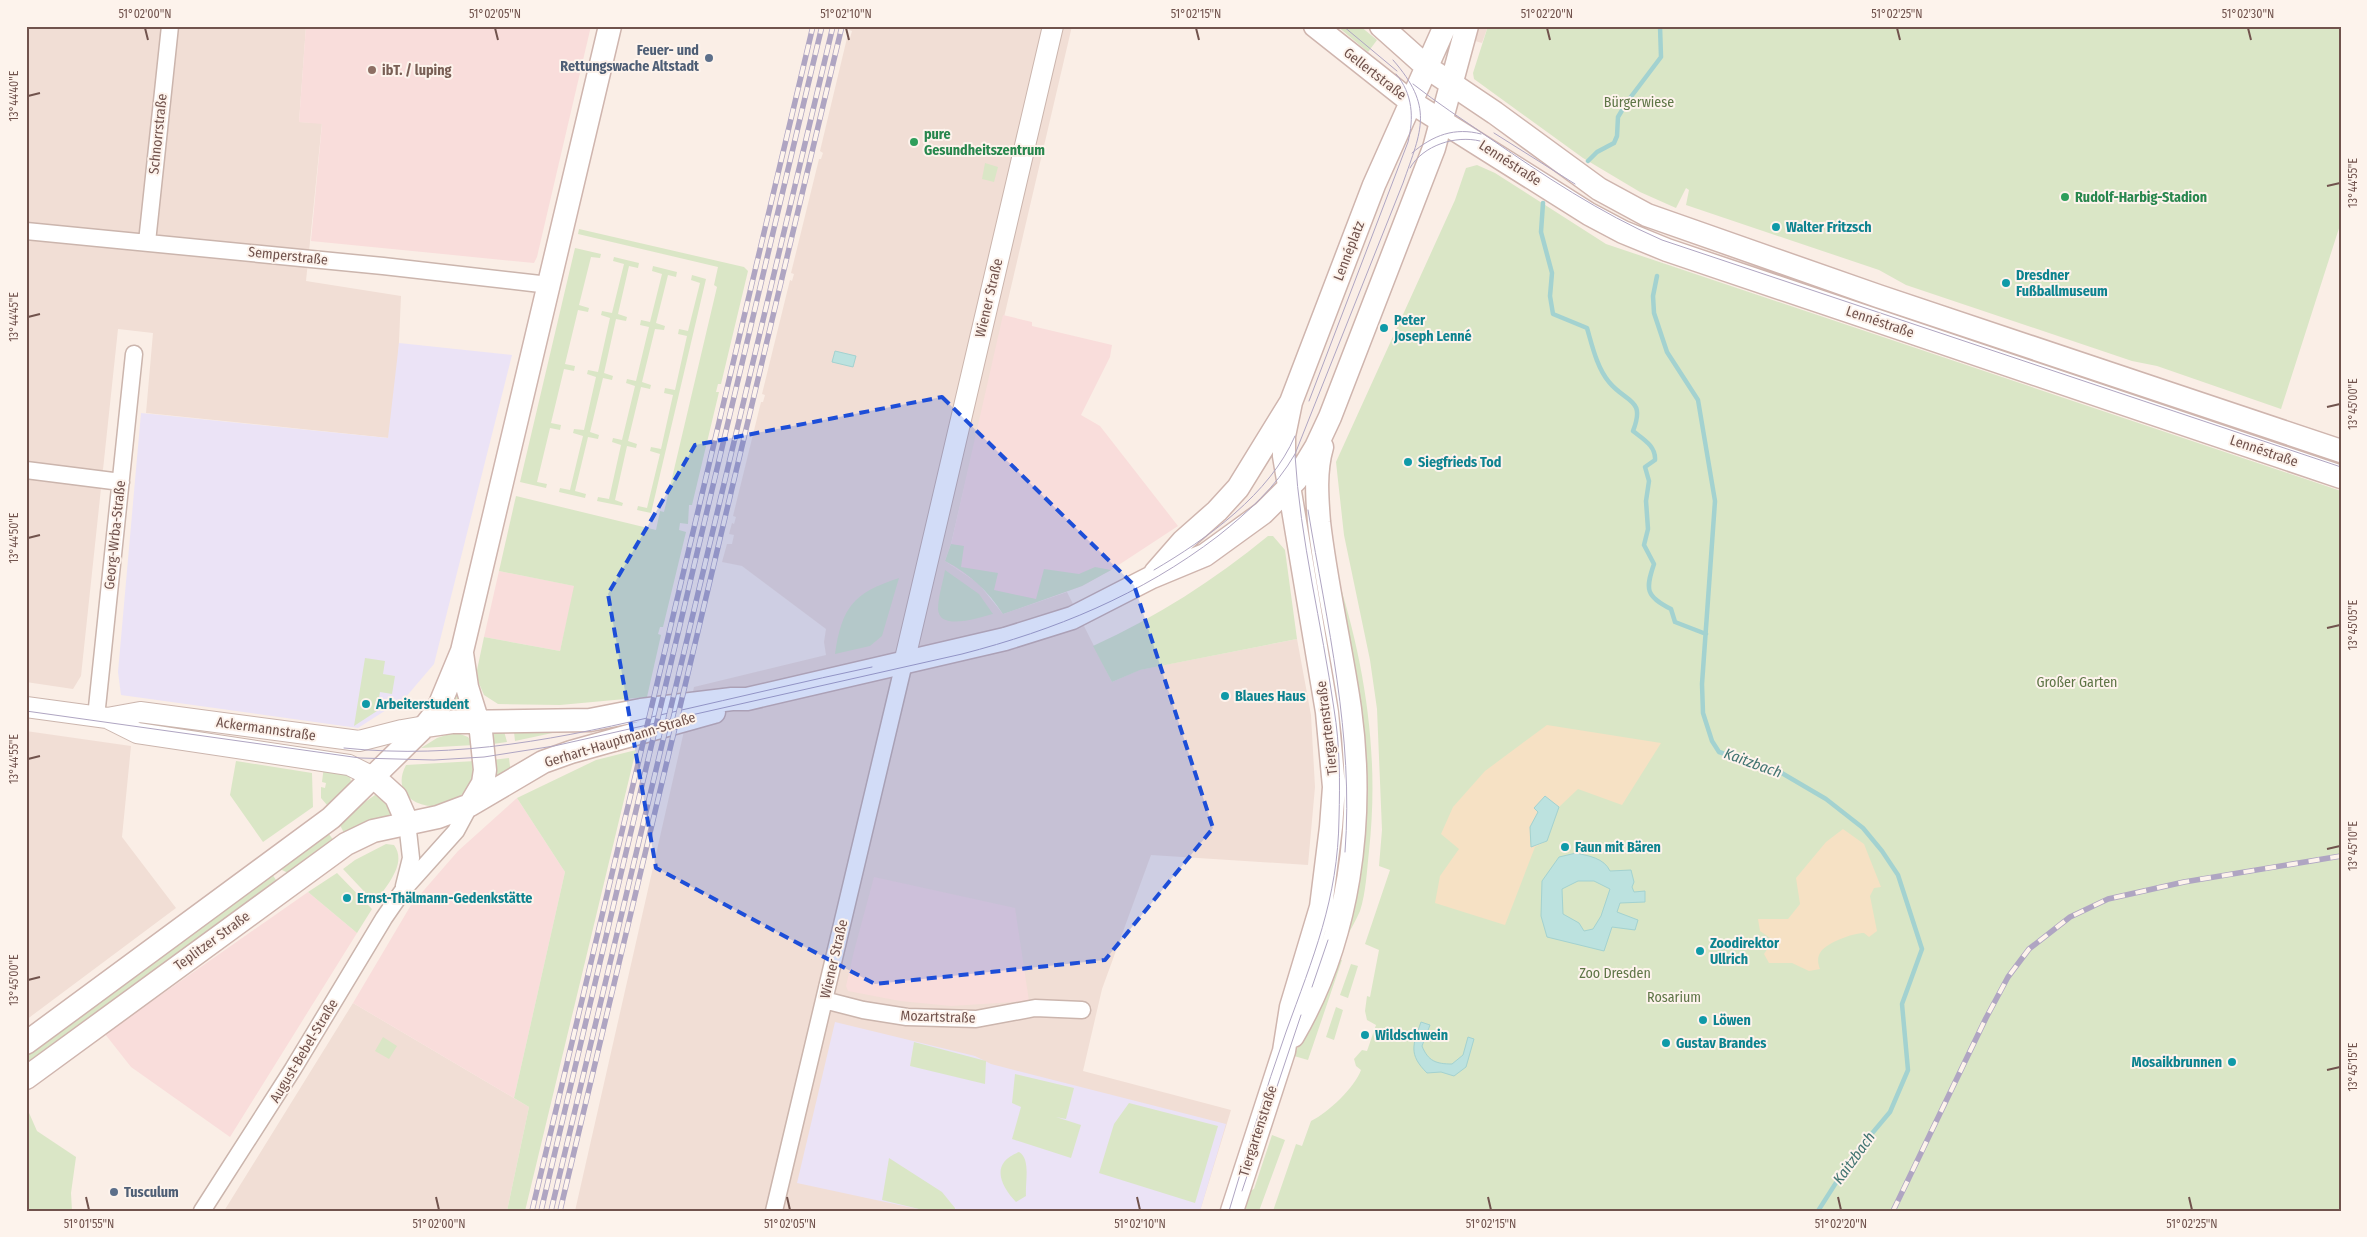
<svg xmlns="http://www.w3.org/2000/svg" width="2367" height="1237" font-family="'Fira Sans Condensed',sans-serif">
  <rect width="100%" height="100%" fill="#faeee6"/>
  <!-- residential -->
  <path fill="#f1ded5" d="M26,26H306L299,122L322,123L306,281L401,296L398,364L389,438L146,413L153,333L118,329L81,676L73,689L26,682Z
    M850,26H1072L951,544L945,561L978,583L1003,614L1067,592L1112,682L1139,670L1297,639L1311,715L1315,787L1308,865L1151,855L1102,989L1083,1071L1231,1110L1200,1211H575L694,687L826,655L824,642L826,629L742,566L722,562L727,544H732L734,535L729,534L732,523L734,524L736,517L733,516L761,402H763L765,395L762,394L790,280L792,281L794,274L791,273L819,159H821L823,153L820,151L847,38H850L852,31L849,30Z
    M1423,26H1488L1482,43Z
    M26,731L131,746L122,837L176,908L26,1020Z
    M353,1003L529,1107L507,1211H224Z"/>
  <!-- commercial -->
  <path fill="#f9dddb" d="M306,26H591L537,257L534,263L311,241L322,124L299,122Z
    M1003,315L1032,322V326L1112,345L1110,357L1081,415L1100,426L1178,526L1111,570L1082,586L1003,614L995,602L978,583L945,561L951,544Z
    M499,571L575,586L560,651L484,637Z
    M517,798L565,872L514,1098L353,1003L411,905L458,851Z
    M874,877L1015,908L1029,1001L951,1006L900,1001L848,991L846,986L854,951Z
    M308,892L357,933L230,1137L131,1067L105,1034Z"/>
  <!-- education -->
  <path fill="#ebe3f6" d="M399,343L512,355L434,664L405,698L358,728L121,695L118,672L141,413L388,438Z
    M835,1022L975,1056L991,1064L1226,1124L1200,1211H927L797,1183Z"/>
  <!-- green -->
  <path fill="#dae6c6" d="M1337,26H1360L1377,40L1368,52Z
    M1488,26H2341V222L2281,409L2157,366L2132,361L1906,285L1879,270L1686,205L1689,190L1686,188L1676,208L1640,192L1583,158L1474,79L1473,73Z
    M985,163L998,167L994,182L982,179Z
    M1477,165L1495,173L1606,244L2341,491V1211H1273L1296,1144L1302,1146L1311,1121C1328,1113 1355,1087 1361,1070L1356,1066L1354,1059L1362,1050L1367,1051L1376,1025L1367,1020L1365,1011L1367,996L1370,997L1379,950L1365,944L1390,870L1379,866L1382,830L1377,709L1370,660L1344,535L1336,462L1455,200L1466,168Z
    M579,229L744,267L748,271L721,384H718L716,392H719L692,505H689L688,524L680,523L679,530L686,532L663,627H660L658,634L661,635L647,697L560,705L498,704L484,695L478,681L477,670L484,637L560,651L574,586L499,571L516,496L656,530L660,511L664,512L717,287L714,285L718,267L578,234Z
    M575,248L601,254L600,258L591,257L579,305L589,308L588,312L578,310L565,364L575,366L574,371L564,369L551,423L561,425L560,430L550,428L537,482L547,484L546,488L520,482Z
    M614,257L639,263L638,268L629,266L618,314L627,317L626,321L616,319L604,373L613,376L612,380L603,378L590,432L599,435L598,439L588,437L575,491L586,494L585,498L559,492L560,488L570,490L583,436L573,433L574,429L584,430L596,377L587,374L588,370L598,372L610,318L601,315L602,311L612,313L624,264L613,261Z
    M653,266L677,272L676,277L668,275L656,323L665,326L664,330L655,329L642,382L651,385L650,389L641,387L628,441L637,444L636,448L627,446L615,500L623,503L622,506L597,501L598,497L609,499L621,445L612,442L613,438L622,440L635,386L626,383L627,379L636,381L649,327L640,325L641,320L650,322L662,274L652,271Z
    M692,275L706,279L651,513L637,510L638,506L647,508L660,454L650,451L651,447L661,449L673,395L664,393L665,388L675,390L687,336L678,334L679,329L688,331L700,283L691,280Z
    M1268,536H1273L1285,550L1297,639L1140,670L1112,682L1093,646C1157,617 1214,580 1268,536Z
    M951,544L964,546L961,567L998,573L994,590L1036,599L1044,569L1079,574L1095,567L1111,570L1082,586L1003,614C988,591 970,574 945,561Z
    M1333,563C1364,657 1380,752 1369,851C1367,869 1366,893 1360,911C1356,920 1351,929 1346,938L1355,881Z
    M945,570L979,594L993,614C980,617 939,632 938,609C938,597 943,582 945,570Z
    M899,578L882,636L870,646L835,654C842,607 853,593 899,578Z
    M365,658L385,661L383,674L395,676L392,694L380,692L377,711L354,726Z
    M451,691L463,692L471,712L445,713Z
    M490,731H504L507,742L493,744Z
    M455,732L468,737L474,745L421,748L437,738Z
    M514,732H557L515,741Z
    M636,750L525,1211H507L529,1107L514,1098L565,872L517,798L596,760Z
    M509,758L511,775L495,781L492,760Z
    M236,761L312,773L313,807L263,842L230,795Z
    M475,761C476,770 474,775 470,783C451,824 384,806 406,765Z
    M324,766L349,774L351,781L345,791L327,805L321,798V787L325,788L326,783L322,782Z
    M375,795L383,796L393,814L344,833L338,821Z
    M326,830L334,841L288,873L280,869Z
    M386,844L394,845C408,864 385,887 375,903L343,869L355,860Z
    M270,871L278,883L26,1069V1052Z
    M337,873L372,909L357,933L308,892Z
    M1334,957L1342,960L1308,1060L1294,1056Z
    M1351,964L1358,966L1348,998L1340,995Z
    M1336,1007L1343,1010L1334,1040L1326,1037Z
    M383,1037L397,1046L389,1059L375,1051Z
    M914,1042L986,1061L985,1084L910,1066Z
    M1015,1074L1074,1088L1066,1119L1056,1117L1081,1125L1071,1158L1012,1139L1021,1107L1012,1103Z
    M1129,1103L1218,1126L1195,1203L1099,1173L1114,1124Z
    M26,1106L37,1131L76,1157L71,1193L72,1211H26Z
    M1272,1135L1285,1140L1259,1211H1241L1246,1192L1254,1189Z
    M1019,1152C1031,1159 1025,1182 1026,1196L1016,1202C1000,1185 990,1163 1019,1152Z
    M889,1158L942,1192L955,1208V1211H927L882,1200Z"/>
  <!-- sand -->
  <path fill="#f6e1c4" d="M1547,725L1661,743L1622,805L1578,789L1559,807L1547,841L1535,847L1505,925L1435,903L1440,876L1459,849L1441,834L1453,807L1485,771Z
    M1843,829L1864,844L1881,887L1874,888L1870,896L1877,931L1869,937L1864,933C1853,933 1825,943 1820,953C1817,958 1818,964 1820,969L1809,971L1792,963H1769L1764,954L1773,940L1760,931L1758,919H1788L1800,904L1796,878L1826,842Z"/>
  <!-- water -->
  <path fill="#bce2df" stroke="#a3d2d0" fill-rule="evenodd" d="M835,351L856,356L853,367L832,362Z
    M1545,796L1559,807L1547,841L1531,847L1530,827L1538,812L1534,808Z
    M1576,853C1589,856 1604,858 1610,871L1631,870L1634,882L1632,887L1634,892L1645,891V902L1620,903L1617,912L1638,920L1635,930L1612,927L1604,951L1547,937L1541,916L1542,881L1559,857ZM1578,881H1594L1610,889L1601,916L1593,929L1584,931L1579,923L1563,914L1562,889Z
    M1421,1022L1430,1025L1422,1046C1428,1061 1436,1064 1452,1064L1463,1055L1468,1037L1474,1039L1466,1067L1454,1076L1441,1072L1427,1073C1408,1054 1413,1045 1421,1022Z"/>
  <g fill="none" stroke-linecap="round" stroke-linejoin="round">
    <!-- stream -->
    <path stroke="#a3d2d0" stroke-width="4.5" d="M1588,161L1597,152L1614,143L1617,136L1618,117L1627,102L1661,57L1660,26
      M1543,203L1541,232L1552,273L1550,296L1553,314L1587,328C1592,345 1597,368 1609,382C1626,403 1646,398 1633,431C1643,439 1656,446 1655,460L1645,467L1649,481L1646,501L1648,529L1644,545L1654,564C1645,590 1646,596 1671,609L1675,622L1706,634
      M1657,276L1653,296L1654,313L1667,352L1698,400L1715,501L1702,684L1703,713L1712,741L1719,752L1780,772L1826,799L1863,828L1882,851L1898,875L1922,949L1902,1004L1908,1070L1890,1112L1853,1156L1818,1211"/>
    <!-- minor casing -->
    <g stroke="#cbb5ad" stroke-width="19">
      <path id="minor" d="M26,231L383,266L549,285
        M147,242L170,26
        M26,470L121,482
        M96,717L134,354
        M404,886L411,858L407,822
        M824,1000L863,1010L907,1017L976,1019L1035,1008L1082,1010
        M202,1211L293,1069L384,918L404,889L456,831L470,805
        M774,1211L904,663"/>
    </g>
    <!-- tertiary casing -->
    <g stroke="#cbb5ad" stroke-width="22">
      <path id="tertiary" d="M904,663L1053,26
        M26,707L107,718L137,733L349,765L375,778
        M107,718L140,712L359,741L402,730L425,726"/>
    </g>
    <!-- secondary casing -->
    <g stroke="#cfb5ae" stroke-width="25">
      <path id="secondary" d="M1315,26L1411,102L1589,214L1623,232L1667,250L2341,477
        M1381,26L1428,68L1495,113L1599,189L1647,215L1878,296L2341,451
        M1155,573L1183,541L1217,511L1238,488L1291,402L1374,185L1445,26
        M462,653L467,687L481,732L485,770L483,783L470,805
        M425,726L452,722L590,720L641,710L732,699H747L1005,639L1072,618L1152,577L1205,555L1263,513L1296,480L1316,447L1330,417L1434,148L1467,26
        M375,778L396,797L407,822
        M1293,1036C1350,938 1365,820 1350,709C1341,646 1326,584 1319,522C1317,497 1315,471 1322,447
        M26,1043L331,818L425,726L437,711L462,651L610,26
        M26,1078L346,844L373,831L438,817L470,805L543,762L571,752L714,712
        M1232,1211L1284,1051L1291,1007L1321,907L1331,827L1334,787L1327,712L1284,456V436L1291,402"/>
    </g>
    <!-- minor -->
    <use href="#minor" stroke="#fff" stroke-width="16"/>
    <!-- tertiary -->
    <use href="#tertiary" stroke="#fff" stroke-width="20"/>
    <!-- secondary -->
    <use href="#secondary" stroke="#fff" stroke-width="22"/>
    <!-- tram -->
    <path stroke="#afa5c2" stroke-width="1" d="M1343,26L1397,71
      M1413,84C1437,103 1462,119 1488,137C1543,175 1600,213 1662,240L2341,467
      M1494,133L1575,184
      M1412,153C1433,135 1455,127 1481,134
      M1410,168C1423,145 1456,135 1480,141
      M1309,401L1408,142C1414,118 1413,94 1396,74
      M1308,510C1327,624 1354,735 1345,852
      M1154,570C1207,539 1270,494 1295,436
      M26,711L360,758L434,760L484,757L554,746L962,654C1055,630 1141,595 1218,536C1248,512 1276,487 1295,454L1403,183C1422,129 1434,107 1393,60
      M344,748C458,760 563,738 673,712C739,697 806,681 872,667
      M1312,987L1328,940
      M1242,1191L1301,1015
      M1229,1211C1247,1151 1265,1091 1286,1032C1313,957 1338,900 1339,818C1340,782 1340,745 1334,709C1322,624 1300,540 1295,455"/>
    <!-- rail casing -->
    <g stroke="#afa5c2" stroke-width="5.5">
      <path id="rail" d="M532,1211L813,26
        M541,1211L822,26
        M551,1211L833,26
        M560,1211L842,26
        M1893,1211L1986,1018L2008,977L2029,949L2070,917L2108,899L2184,882L2341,856"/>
    </g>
    <!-- rail -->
    <use href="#rail" stroke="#fdf3ec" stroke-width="4" stroke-dasharray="11" stroke-linecap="butt"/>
  </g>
  <!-- marked area -->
  <path fill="#1d4ed8" fill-opacity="0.2" stroke="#1d4ed8" stroke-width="4" stroke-dasharray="10 6" stroke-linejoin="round" d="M942,397L1134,585L1213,828L1105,960L875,984L656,868L608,594L695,445Z"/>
  <!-- ticks -->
  <path fill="none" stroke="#71534d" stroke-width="2" d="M145,28L148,40M495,28L498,40M846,28L849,40M1196,28L1199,40M1547,28L1550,40M1897,28L1900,40M2248,28L2251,40M28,96L40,93M2327,186L2340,183M28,317L40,314M2327,407L2340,404M28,538L40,535M2327,628L2340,625M28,759L40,756M2327,849L2340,846M28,980L40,977M2327,1070L2340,1067M86,1197L89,1210M436,1197L439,1210M787,1197L790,1210M1137,1197L1140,1210M1488,1197L1491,1210M1838,1197L1841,1210M2189,1197L2192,1210"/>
  <!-- markers -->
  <g fill="#5c6f8a" stroke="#fdf3ec" stroke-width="2">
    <circle cx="709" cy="58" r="5"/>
    <circle cx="114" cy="1192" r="5"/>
  </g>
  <circle fill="#8d6e63" stroke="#fdf3ec" stroke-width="2" cx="372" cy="70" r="5"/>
  <g fill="#2e9e5b" stroke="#fdf3ec" stroke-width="2">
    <circle cx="914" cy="142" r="5"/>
    <circle cx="2065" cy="197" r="5"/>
  </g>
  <g fill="#0f9aa8" stroke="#fdf3ec" stroke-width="2">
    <circle cx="1776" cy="227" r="5"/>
    <circle cx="2006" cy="283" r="5"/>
    <circle cx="1384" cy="328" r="5"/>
    <circle cx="1408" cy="462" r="5"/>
    <circle cx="1225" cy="696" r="5"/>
    <circle cx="366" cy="704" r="5"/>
    <circle cx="1565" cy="847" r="5"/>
    <circle cx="347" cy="898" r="5"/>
    <circle cx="1700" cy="951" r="5"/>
    <circle cx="1703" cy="1020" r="5"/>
    <circle cx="1365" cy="1035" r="5"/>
    <circle cx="1666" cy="1043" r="5"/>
    <circle cx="2232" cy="1062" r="5"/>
  </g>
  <g text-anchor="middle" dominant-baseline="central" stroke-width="4" stroke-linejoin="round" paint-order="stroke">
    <!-- service labels -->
    <g font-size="14" font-weight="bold" fill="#4e5e75" stroke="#fdf3ec" text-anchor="end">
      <text x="699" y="50">Feuer- und<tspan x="699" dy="16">Rettungswache Altstadt</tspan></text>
      <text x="124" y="1192" text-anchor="start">Tusculum</text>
    </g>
    <!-- education labels -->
    <g font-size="14" font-weight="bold" fill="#785e54" stroke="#fdf3ec" text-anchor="start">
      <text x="382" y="70">ibT. / luping</text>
    </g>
    <!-- street labels -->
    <g font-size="14" fill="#71534d" stroke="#fdf3ec">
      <text transform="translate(1375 74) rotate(38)">Gellertstraße</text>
      <text transform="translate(158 134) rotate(-84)">Schnorrstraße</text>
      <text transform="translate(1510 163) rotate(33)">Lennéstraße</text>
      <text transform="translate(1349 251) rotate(-69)">Lennéplatz</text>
      <text transform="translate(288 256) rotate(6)">Semperstraße</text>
      <text transform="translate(989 298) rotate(-77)">Wiener Straße</text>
      <text transform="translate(1880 322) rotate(19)">Lennéstraße</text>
      <text transform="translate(2264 451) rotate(19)">Lennéstraße</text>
      <text transform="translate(115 535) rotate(-84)">Georg-Wrba-Straße</text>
      <text transform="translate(1327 728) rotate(-97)">Tiergartenstraße</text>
      <text transform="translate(266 729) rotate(8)">Ackermannstraße</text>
      <text transform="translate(620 740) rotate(-17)">Gerhart-Hauptmann-Straße</text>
      <text transform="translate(212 941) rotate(-36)">Teplitzer Straße</text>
      <text transform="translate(834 959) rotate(-77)">Wiener Straße</text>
      <text transform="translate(938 1017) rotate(2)">Mozartstraße</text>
      <text transform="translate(304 1051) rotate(-59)">August-Bebel-Straße</text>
      <text transform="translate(1258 1131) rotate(-72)">Tiergartenstraße</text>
    </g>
    <!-- park labels -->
    <g font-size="14" fill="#5e7546" stroke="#fdf3ec">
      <text x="1639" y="102">Bürgerwiese</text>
      <text x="2077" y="682">Großer Garten</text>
      <text x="1615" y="973">Zoo Dresden</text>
      <text x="1674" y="997">Rosarium</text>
    </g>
    <!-- leisure labels -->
    <g font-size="14" font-weight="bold" fill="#27864d" stroke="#fdf3ec" text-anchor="start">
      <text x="924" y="134">pure<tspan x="924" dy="16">Gesundheitszentrum</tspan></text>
      <text x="2075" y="197">Rudolf-Harbig-Stadion</text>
    </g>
    <!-- culture labels -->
    <g font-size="14" font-weight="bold" fill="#0d838f" stroke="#fdf3ec" text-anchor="start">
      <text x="1786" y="227">Walter Fritzsch</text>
      <text x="2016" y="275">Dresdner<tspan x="2016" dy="16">Fußballmuseum</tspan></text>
      <text x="1394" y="320">Peter<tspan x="1394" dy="16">Joseph Lenné</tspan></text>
      <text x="1418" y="462">Siegfrieds Tod</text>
      <text x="1235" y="696">Blaues Haus</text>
      <text x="376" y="704">Arbeiterstudent</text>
      <text x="1575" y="847">Faun mit Bären</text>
      <text x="357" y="898">Ernst-Thälmann-Gedenkstätte</text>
      <text x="1710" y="943">Zoodirektor<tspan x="1710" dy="16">Ullrich</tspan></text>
      <text x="1713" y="1020">Löwen</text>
      <text x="1375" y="1035">Wildschwein</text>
      <text x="1676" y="1043">Gustav Brandes</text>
      <text x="2222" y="1062" text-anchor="end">Mosaikbrunnen</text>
    </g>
    <!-- water labels -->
    <g font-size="15" font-style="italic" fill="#427572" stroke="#fdf3ec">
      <text transform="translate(1753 763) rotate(20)">Kaitzbach</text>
      <text transform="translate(1854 1158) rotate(-54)">Kaitzbach</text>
    </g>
  </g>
  <!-- border -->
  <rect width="2367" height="1237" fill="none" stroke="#fdf3ec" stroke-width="55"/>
  <rect x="28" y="28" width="2312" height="1182" fill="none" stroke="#71534d" stroke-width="2"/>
  <g font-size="12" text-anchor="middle" fill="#71534d">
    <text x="145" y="18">51°02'00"N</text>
    <text x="495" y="18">51°02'05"N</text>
    <text x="846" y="18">51°02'10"N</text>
    <text x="1196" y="18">51°02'15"N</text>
    <text x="1547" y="18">51°02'20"N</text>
    <text x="1897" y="18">51°02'25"N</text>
    <text x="2248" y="18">51°02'30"N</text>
    <text transform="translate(14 96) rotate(-90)" y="4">13°44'40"E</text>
    <text transform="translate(2353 183) rotate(-90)" y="4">13°44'55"E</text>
    <text transform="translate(14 317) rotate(-90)" y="4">13°44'45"E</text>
    <text transform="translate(2353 404) rotate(-90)" y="4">13°45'00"E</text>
    <text transform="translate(14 538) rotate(-90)" y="4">13°44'50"E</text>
    <text transform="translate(2353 625) rotate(-90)" y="4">13°45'05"E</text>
    <text transform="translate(14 759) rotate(-90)" y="4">13°44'55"E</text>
    <text transform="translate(2353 846) rotate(-90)" y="4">13°45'10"E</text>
    <text transform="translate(14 980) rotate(-90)" y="4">13°45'00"E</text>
    <text transform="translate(2353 1067) rotate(-90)" y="4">13°45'15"E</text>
    <text x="89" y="1228">51°01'55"N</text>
    <text x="439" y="1228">51°02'00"N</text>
    <text x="790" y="1228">51°02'05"N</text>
    <text x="1140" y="1228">51°02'10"N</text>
    <text x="1491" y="1228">51°02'15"N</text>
    <text x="1841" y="1228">51°02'20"N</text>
    <text x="2192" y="1228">51°02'25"N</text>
  </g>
</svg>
